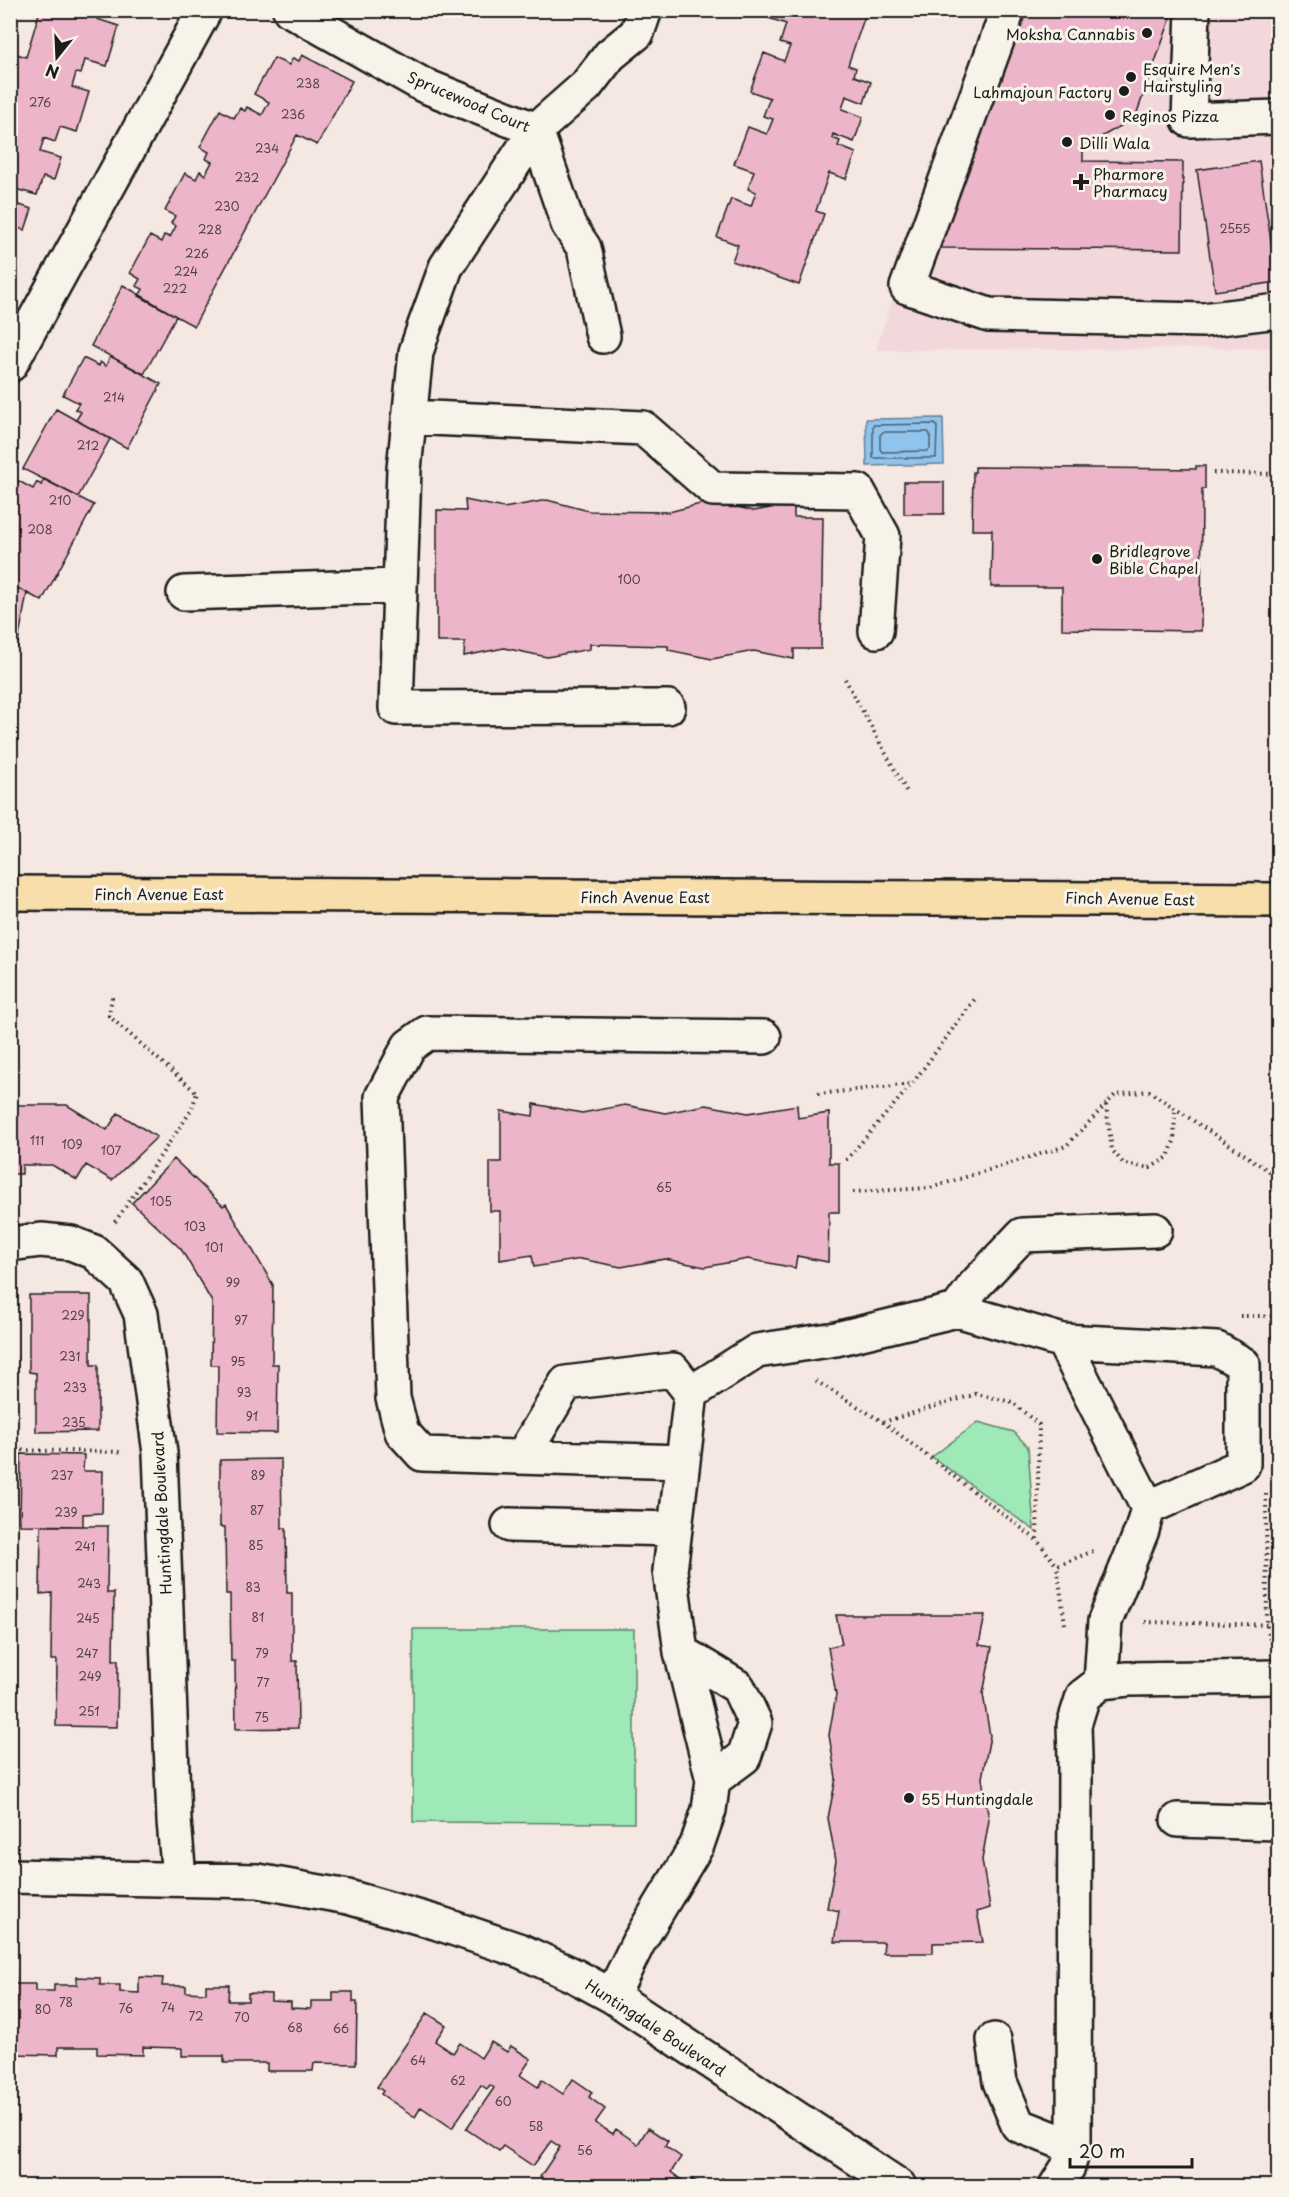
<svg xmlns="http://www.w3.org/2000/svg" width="1289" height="2197" font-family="'Playpen Sans',sans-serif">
  <rect width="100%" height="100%" fill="#f5e7e2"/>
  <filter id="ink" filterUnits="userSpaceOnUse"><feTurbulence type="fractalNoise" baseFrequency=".0167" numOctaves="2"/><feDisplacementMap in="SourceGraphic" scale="12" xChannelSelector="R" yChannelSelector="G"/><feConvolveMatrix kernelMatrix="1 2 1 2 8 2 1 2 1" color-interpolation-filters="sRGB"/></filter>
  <g filter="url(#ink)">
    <!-- built -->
    <path fill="#f3d8db" d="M986,11H1278V348L876,350Z"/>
    <!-- green -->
    <path fill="#9fe8b7" stroke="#5e826a" stroke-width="1.5" d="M978,1422L1014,1432L1028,1447L1034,1530L932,1457Z
      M413,1629H634V1823L413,1822Z"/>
    <!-- water -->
    <path fill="#90c4ed" stroke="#628199" stroke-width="1.5" d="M943,418L944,464L867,466L866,419Z"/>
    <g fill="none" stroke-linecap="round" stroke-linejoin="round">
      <!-- shore -->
      <path stroke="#4a5f70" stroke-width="1.5" d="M935,424L937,427L936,458H873V425Z
        M883,432H928L930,434V449L927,451L882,452L880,449V435Z"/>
    </g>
    <!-- building -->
    <path fill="#edb5ca" stroke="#1c1c1c" stroke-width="1.5" d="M40,10H99L97,19L119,26L107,66L85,60L81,74L76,73L72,87L89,92L77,132L60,127L55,142L44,138L40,152L61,158L54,180L43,177L37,195L15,189L10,201V75L17,54L26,57Z
      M769,10H867L848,65L856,68L854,76L871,82L864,103L846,96L842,109L863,117L854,142L833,134L832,138L840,141L838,146L856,153L846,179L829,173L816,211L824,214L799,285L732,261L738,245L717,237L731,199L751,206L756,192L748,189L754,171L734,164L748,127L767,134L773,119L763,116L770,98L750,91L764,53L784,61L790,46L780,43L786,24L766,17Z
      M1024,10H1171L1170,20L1135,118L1083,147V161L1183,162L1182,250L940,248Z
      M302,55L352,81L317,145L297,135L194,326L139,296L143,289L136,286L140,279L130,273L150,236L161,242L164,235L170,237L176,226L171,223L175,216L165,211L185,173L196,179L200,171L205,175L212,162L206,159L209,152L200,147L220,110L234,118L240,108L245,111L247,107L262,115L269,102L254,94L274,58L289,65L293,58L299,61Z
      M1259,161L1277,282L1215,291L1197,170Z
      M10,202L32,209L25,230L10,226Z
      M123,285L176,316L144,374L91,346Z
      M110,356L161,384L127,448L76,420L81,412L75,409L79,403L63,395L83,358L99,366L100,362L106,366Z
      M56,409L110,439L78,497L23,469Z
      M1196,466H1205V489H1202L1201,631L1062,629V587H991L992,530H972L973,472H975V467L1196,469Z
      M44,479L94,505L42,601L10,584V540L13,535L10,534V492L17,480L33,489L37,482L41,485Z
      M904,482H944V514H904Z
      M465,500L504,508L547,500L589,511L669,512L712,501L754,511L794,504V517H823L821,649H794V659L754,651L712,659L668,650V646L590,644V649L547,657L504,648L464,656L465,642H437V510L466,511Z
      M10,584L27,593L17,648L10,649Z
      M534,1104L582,1113L625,1105L665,1113L706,1105L748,1113L797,1105L798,1118L829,1113V1163H839V1212H829L828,1262L797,1256L795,1268L748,1259L705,1267L665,1259L621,1267L581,1259L534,1267L532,1255L500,1260V1211H490V1162H501V1111L533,1116Z
      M10,1105H67L107,1130L118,1113L157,1137L112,1180L86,1165L77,1180L52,1165H22V1174H10Z
      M174,1159L223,1206L226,1204L273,1285L272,1364H278L277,1433L217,1432L218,1365H211L212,1302L181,1249L132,1203Z
      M29,1295H91V1365H98V1431L36,1432V1373L29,1372Z
      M21,1454L84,1455L83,1471H103L102,1513L83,1514V1526L20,1525Z
      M281,1459L282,1528H286L287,1593H292V1661H297L298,1728L236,1729L235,1661H231L230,1594H226L225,1527H220V1460Z
      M41,1526H108L107,1593H114L113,1660H118L117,1727L56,1726L57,1660H51L52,1593L40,1594Z
      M836,1615H985L979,1645L992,1647L983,1694L990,1736L982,1778L989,1820L982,1860L990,1908L977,1912L983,1942L933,1943V1953H883L884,1942H834L839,1911L827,1908L836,1861L828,1818L836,1778L829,1735L836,1695L828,1647L842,1644Z
      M10,1976H15V1984H35V1991H54V1985H77V1977L100,1978V1985H120V1992L139,1993V1977L163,1978L162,1986H186V1992L206,1993V1985H229L228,2001H248V1993L271,1994V2001L291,2002V2008L311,2009V2001H333V1992H353V2002H357L356,2064L314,2063L313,2071H267V2063H224V2056H182V2048L143,2047V2055L97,2054V2047H58V2055L12,2054Z
      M427,2013L446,2025L435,2041L453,2053L460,2043L481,2058L491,2042L507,2052L511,2046L531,2059L520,2075L538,2087L542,2080L563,2094L573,2079L592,2092L589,2097L605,2109L595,2123L613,2134L616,2129L638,2144L648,2128L668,2141L665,2146L681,2157L671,2172L688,2185L692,2179L704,2186H554L540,2177L560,2147L551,2141L533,2166L503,2146L499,2151L466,2129L494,2088L490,2085L487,2089L481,2085L452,2128L421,2107L415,2117L381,2094L383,2091L377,2087Z
      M722,2178L736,2186H716Z"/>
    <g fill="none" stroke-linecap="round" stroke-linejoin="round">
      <!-- minor casing -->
      <g stroke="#1c1c1c" stroke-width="38">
        <path id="minor" d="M290,10L423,85L536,130
          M645,10L637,33L610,55L586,86L536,130L446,267L424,328L416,352L404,469L396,708L668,707
          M1008,10L907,287L989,315L1203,320L1278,311
          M1193,10L1189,120L1278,117
          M536,130L568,224L584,248L603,336
          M10,365L205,10
          M409,417L643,428L713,489L858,491L883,536L876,631
          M184,593L399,586
          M10,1244L41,1240L71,1243L94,1252L126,1281L141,1314L160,1453L174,1821L179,1878
          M1063,1341L957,1310L975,1285L1022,1235L1155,1230
          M522,1457L566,1383L673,1370L691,1393
          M683,1462L422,1454L402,1432L393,1398L382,1097L409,1046L427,1033L764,1037
          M509,1525L674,1529
          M681,1652L738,1687L755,1723L744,1757L713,1780
          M1101,1682L1105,1621L1142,1530L1148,1508L1243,1465V1364L1217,1349L1063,1341L1148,1508
          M1178,1820L1278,1823
          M10,1876L258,1881L348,1897L438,1923L521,1951L575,1976L612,1996L899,2186
          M612,1996L638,1943L697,1845L709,1810L713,1780L681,1652L670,1571L691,1393L757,1351L836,1339L957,1310
          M994,2040L1000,2082L1018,2125L1074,2147
          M1056,2186L1068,2167L1074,2147L1075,1757L1074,1725L1083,1696L1101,1682L1128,1679L1278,1677"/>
      </g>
      <!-- major casing -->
      <g stroke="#1c1c1c" stroke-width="38">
        <path id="major" d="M10,893L1278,900"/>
      </g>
      <!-- path -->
      <path stroke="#1c1c1c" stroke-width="4" stroke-dasharray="1.5 4.5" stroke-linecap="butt" d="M1213,473L1278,474
        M845,679L908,794
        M112,997L109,1016L197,1093L191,1111L115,1222
        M818,1094L912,1084
        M1106,1105L1112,1150L1124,1164L1150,1168L1168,1157L1174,1141L1175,1109
        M846,1160L912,1084L977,996
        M1272,1173L1275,1316L1273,1343
        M853,1192L930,1188L1066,1146L1115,1095L1149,1091L1278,1177
        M1240,1316H1275
        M816,1381L883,1422L1037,1540L1057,1566
        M883,1422L976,1394L1012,1402L1039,1425L1037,1539
        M10,1450L124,1452
        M1266,1494L1267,1625L1270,1639
        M1145,1622L1278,1625
        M1065,1624L1057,1566L1093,1551"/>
      <!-- minor -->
      <use href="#minor" stroke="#f7f3e8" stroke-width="33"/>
      <!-- major -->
      <use href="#major" stroke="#f8deab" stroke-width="33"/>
    </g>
  </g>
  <!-- markers -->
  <g fill="#1c1c1c" stroke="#f7f3e8" stroke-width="2">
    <circle cx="1147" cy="33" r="6"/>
    <circle cx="1131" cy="77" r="6"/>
    <circle cx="1124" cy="91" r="6"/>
    <circle cx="1110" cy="115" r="6"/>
    <circle cx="1067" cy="142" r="6"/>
    <path d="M1078 173h6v6h6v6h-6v6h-6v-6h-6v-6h6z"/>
    <circle cx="1097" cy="559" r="6"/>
    <circle cx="909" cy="1798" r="6"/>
  </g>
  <g text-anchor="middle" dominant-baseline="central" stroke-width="6" stroke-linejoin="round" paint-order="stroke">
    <!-- number labels -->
    <g font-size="12" fill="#504248">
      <text x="308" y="83">238</text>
      <text x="40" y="102">276</text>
      <text x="293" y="114">236</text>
      <text x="267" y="148">234</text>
      <text x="247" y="177">232</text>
      <text x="227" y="206">230</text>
      <text x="1235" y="228">2555</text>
      <text x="210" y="229">228</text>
      <text x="197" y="253">226</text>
      <text x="186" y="271">224</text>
      <text x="175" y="288">222</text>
      <text x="114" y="397">214</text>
      <text x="88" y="445">212</text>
      <text x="60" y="500">210</text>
      <text x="40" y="529">208</text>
      <text x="629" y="579">100</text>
      <text x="37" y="1140">111</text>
      <text x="72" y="1144">109</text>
      <text x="111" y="1150">107</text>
      <text x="664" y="1187">65</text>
      <text x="161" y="1201">105</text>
      <text x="195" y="1226">103</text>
      <text x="214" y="1247">101</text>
      <text x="233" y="1282">99</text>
      <text x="73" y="1315">229</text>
      <text x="241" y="1320">97</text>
      <text x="70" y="1356">231</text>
      <text x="238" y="1361">95</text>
      <text x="75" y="1387">233</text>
      <text x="244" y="1392">93</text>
      <text x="252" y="1416">91</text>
      <text x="74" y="1422">235</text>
      <text x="62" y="1475">237</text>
      <text x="258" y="1475">89</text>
      <text x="257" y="1510">87</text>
      <text x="66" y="1512">239</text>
      <text x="256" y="1545">85</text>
      <text x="85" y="1546">241</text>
      <text x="89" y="1583">243</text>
      <text x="253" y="1587">83</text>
      <text x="258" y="1617">81</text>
      <text x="88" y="1618">245</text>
      <text x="87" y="1653">247</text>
      <text x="262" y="1653">79</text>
      <text x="90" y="1676">249</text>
      <text x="263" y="1682">77</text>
      <text x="89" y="1711">251</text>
      <text x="262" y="1717">75</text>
      <text x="66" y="2002">78</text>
      <text x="168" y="2007">74</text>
      <text x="126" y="2008">76</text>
      <text x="43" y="2009">80</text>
      <text x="196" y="2016">72</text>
      <text x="242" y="2017">70</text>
      <text x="295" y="2027">68</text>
      <text x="341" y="2028">66</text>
      <text x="418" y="2060">64</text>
      <text x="458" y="2080">62</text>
      <text x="503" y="2101">60</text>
      <text x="536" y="2126">58</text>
      <text x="585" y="2150">56</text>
    </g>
    <!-- poi labels -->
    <g font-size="15" fill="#1c1c1c" stroke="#f7f3e8" text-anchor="start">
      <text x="1135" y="33" text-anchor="end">Moksha Cannabis</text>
      <text x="1143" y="68">Esquire Men's<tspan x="1143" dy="17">Hairstyling</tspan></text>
      <text x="1112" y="91" text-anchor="end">Lahmajoun Factory</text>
      <text x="1122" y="115">Reginos Pizza</text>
      <text x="1079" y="142">Dilli Wala</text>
      <text x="1093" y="173">Pharmore<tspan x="1093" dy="17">Pharmacy</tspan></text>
      <text x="1109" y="550">Bridlegrove<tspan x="1109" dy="17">Bible Chapel</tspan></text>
      <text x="921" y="1798">55 Huntingdale</text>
    </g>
    <!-- street labels -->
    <g font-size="15" fill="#1c1c1c" stroke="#f7f3e8">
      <text transform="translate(469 101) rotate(23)">Sprucewood Court</text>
      <text x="159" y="893">Finch Avenue East</text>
      <text x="645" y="896">Finch Avenue East</text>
      <text transform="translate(1130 898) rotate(1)">Finch Avenue East</text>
      <text transform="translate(161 1513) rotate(-93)">Huntingdale Boulevard</text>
      <text transform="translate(656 2027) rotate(33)">Huntingdale Boulevard</text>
    </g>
  </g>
  <!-- margin -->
  <rect width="1289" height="2197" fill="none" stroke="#f7f3e8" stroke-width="36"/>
  <rect x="18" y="18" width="1253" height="2161" fill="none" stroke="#1c1c1c" stroke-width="2" filter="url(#ink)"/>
  <!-- north arrow -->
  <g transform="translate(57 57) rotate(198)" stroke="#f7f3e8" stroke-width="4.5" paint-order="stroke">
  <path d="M0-4.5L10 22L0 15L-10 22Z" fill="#1c1c1c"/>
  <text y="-9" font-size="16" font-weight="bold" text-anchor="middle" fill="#1c1c1c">N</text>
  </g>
  <!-- scale -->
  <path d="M1070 2158v9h122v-9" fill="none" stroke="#1c1c1c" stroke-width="3"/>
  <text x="1079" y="2158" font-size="18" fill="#1c1c1c" stroke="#f7f3e8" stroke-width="4.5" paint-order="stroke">20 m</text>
</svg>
